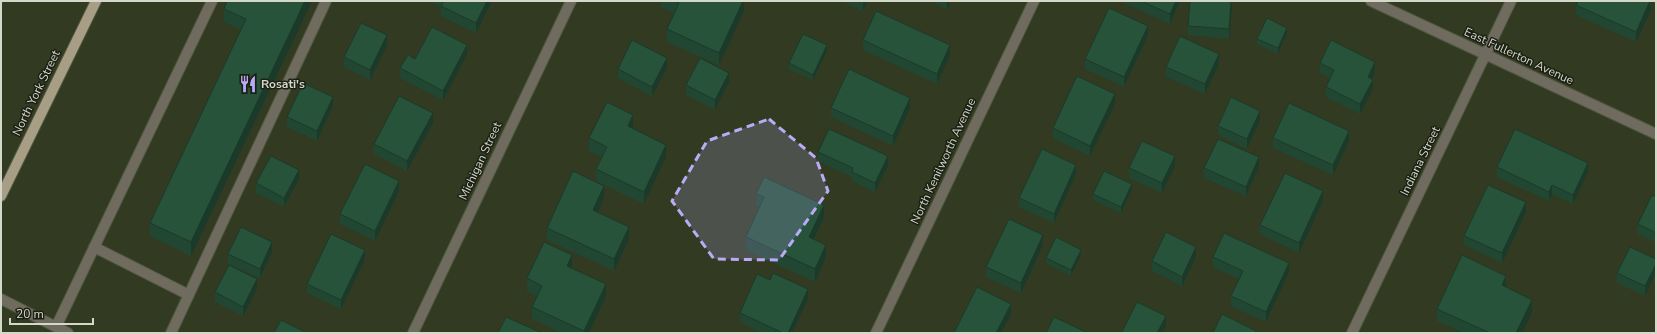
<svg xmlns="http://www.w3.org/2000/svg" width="1657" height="334" font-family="'Nunito Sans',sans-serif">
  <rect width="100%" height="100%" fill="#323b21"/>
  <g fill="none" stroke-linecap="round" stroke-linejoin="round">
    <!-- minor casing -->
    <g stroke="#4f573f" stroke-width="12">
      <path id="minor" d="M1371,1L1656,134
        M94,247L189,295
        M1,299L68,333
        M56,327L212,1
        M171,333L326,1
        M413,333L571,1
        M876,333L1034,1
        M1352,333L1511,1"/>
    </g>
    <!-- major casing -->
    <g stroke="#4f573f" stroke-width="12">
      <path id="major" d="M1,196L96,1"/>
    </g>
    <!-- minor -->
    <use href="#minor" stroke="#706b5f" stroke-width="10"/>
    <!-- major -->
    <use href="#major" stroke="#a89e85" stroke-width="10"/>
  </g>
  <!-- wall -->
  <path fill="#214732" d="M312,1L191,256L150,236V223L241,30L224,22V9Z
    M429,1H492L476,33L441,16V7Z
    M661,1H744V11L719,65L667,42V29L674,13L661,7Z
    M841,1H868L863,11Z
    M930,1H951L947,9Z
    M1120,1H1180L1170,24Z
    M1651,1V10L1636,42L1576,15V5Z
    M1232,9L1229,39L1188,35V26Z
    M1287,33L1278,54L1257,44V39Z
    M1148,35L1124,87L1085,69V59Z
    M863,40L950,55L937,84L863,50Z
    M1656,44V56H1655V46Z
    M387,45L370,80L344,67V57Z
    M827,51L813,80L789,69V63Z
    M467,55L443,100L400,78V68L415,59Z
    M1320,63L1375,72L1372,79L1373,89L1360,114L1326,97V87L1330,78L1320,73Z
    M1219,64L1205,94L1166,77V67Z
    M667,68L652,96L618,78V69Z
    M729,82L715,110L686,95V85Z
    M1115,104L1090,156L1053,138V128Z
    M333,106L317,141L287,127V117Z
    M831,108H910L893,146L831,117Z
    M1260,120L1247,149L1218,135V126Z
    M433,123L407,171L374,154V144Z
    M633,127L632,129L666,157L644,204L596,181V169L602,157L589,151V138Z
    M1273,138L1349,141L1333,175L1273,148Z
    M818,152L888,166L875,192L852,181V177L818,161Z
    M1175,166L1162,193L1129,178V168Z
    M1259,167L1246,196L1204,178V168Z
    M1497,167L1588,172L1573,204L1552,194L1549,201L1497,177Z
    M1076,174L1054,223L1019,207V198Z
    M299,179L284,207L256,193V183Z
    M1132,189L1121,213L1093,200V194Z
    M399,191L375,241L340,224V214Z
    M756,194L824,217L814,240L826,257L815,282L746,250V237L759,207L756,206Z
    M1656,197V243L1638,234V224Z
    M604,198L597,212L629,239L614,271L547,240V228Z
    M1323,201L1299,253L1260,234V225Z
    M1526,212L1502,263L1464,245V236Z
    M1043,245L1021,293L986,277V267Z
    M272,252L260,278L228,264V254Z
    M1081,255L1071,276L1046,263V258Z
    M1196,257L1182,286L1152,271V261Z
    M1213,257L1289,272L1266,322L1231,306V296L1239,279L1213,267Z
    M365,259L341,309L307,293V284Z
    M1656,259L1645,296L1617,283V273Z
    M572,267V268L606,296L589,333H561L532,319V307L537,296L527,291V278Z
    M1506,288L1532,312L1522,333H1464L1437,321V309Z
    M257,289L243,316L215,302V292Z
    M808,299L792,333H762L740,322V313Z"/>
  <!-- shaded-wall -->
  <path fill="#1b3a29" d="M305,1H312L191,256V242Z
    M487,1H492L476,33V23Z
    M743,1H744V11L719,65V53Z
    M864,1H868L863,11V2Z
    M947,1H951L947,9Z
    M1176,1H1180L1170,24V14Z
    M1231,1L1232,9L1229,39V29Z
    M1650,1L1651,10L1636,42V32Z
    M1148,26V35L1124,87V77Z
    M1287,28V33L1278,54V48Z
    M387,35V45L370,80V70Z
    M467,45V55L443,100V91Z
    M827,45V51L813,80V75Z
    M950,45V55L937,84V74Z
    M1219,54V64L1205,94V84Z
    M667,58V68L652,96V87Z
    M1375,62V72L1368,87V77Z
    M729,73V82L715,110V100Z
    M1373,80V89L1360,114V104Z
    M1115,94V104L1090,156V146Z
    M333,97V106L317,141V131Z
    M910,98V108L893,146V136Z
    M1260,111V120L1247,149V139Z
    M433,113V123L407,171V161Z
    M633,115V127L628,139V126Z
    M1349,131V141L1333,175V165Z
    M666,145V157L644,204V192Z
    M888,156V166L875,192V183Z
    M1175,156V166L1162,193V183Z
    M1259,157V167L1246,196V187Z
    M1588,163V172L1573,204V195Z
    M1076,165V174L1054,223V214Z
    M299,170V179L284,207V198Z
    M399,181V191L375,241V231Z
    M1132,184V189L1121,213V207Z
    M1552,185V194L1549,201V192Z
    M604,186V198L593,222V210Z
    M1323,191V201L1299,253V243Z
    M1526,202V212L1502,263V253Z
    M824,205V217L809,250V237Z
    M629,227V239L614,271V259Z
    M1043,235V245L1021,293V283Z
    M272,242V252L260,278V269Z
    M826,245V257L815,282V269Z
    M1196,247V257L1182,286V277Z
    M365,250V259L341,309V300Z
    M1081,250V255L1071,276V270Z
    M572,255V267L567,278V266Z
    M1289,263V272L1266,322V312Z
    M1656,264V273L1645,296V286Z
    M1506,276V288L1502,285Z
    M257,279V289L243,316V307Z
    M606,284V296L589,333H584V331Z
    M808,289V299L792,333H788Z
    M1532,300V312L1522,333H1516Z
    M1011,304V314L1001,333H996Z
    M1166,316V326L1162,333H1157Z"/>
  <!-- building -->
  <path fill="#26533a" stroke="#1b3a29" d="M227,1H305L191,242L150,223L246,19L224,9Z
    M444,1H487L476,23L441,6Z
    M673,1H743L719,53L667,29L679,3Z
    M1141,1H1176L1170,14Z
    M1190,1H1231L1229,29L1188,26Z
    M1578,1H1650L1636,32L1576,5Z
    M1109,8L1148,26L1124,77L1085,59Z
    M876,11L950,45L937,74L863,40Z
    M1267,18L1287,28L1278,48L1257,39Z
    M361,23L387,35L370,70L344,57Z
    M432,27L467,45L443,91L400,68L408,55L415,59Z
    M803,34L827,45L813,75L789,63Z
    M1180,36L1219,54L1205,84L1166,67Z
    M632,40L667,58L652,87L618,69Z
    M1331,40L1375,62L1368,77L1373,80L1360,104L1326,87L1334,70L1320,63Z
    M700,58L729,73L715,100L686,85Z
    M849,69L910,98L893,136L831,108Z
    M1077,76L1115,94L1090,146L1053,128Z
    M303,83L333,97L317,131L287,117Z
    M399,96L433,113L407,161L374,144Z
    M1231,97L1260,111L1247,139L1218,126Z
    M607,102L633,115L628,126L666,145L644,192L596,169L607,147L589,138Z
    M1289,103L1349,131L1333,165L1273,138Z
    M829,129L888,156L875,183L852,172L853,168L818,152Z
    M1515,129L1588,163L1573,195L1552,185L1549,192L1497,167Z
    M1218,139L1259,157L1246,187L1204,168Z
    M1142,141L1175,156L1162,183L1129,168Z
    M1042,149L1076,165L1054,214L1019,198Z
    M271,156L299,170L284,198L256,183Z
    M365,164L399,181L375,231L340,214Z
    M573,171L604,186L593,210L629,227L614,259L547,228Z
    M1104,171L1132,184L1121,207L1093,194Z
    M1285,173L1323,191L1299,243L1260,225Z
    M764,177L824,205L809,237L826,245L815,269L746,237L764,197L756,194Z
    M1488,185L1526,202L1502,253L1464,236Z
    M1652,195L1656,197V233L1638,224Z
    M1009,219L1043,235L1021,283L986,267Z
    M241,227L272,242L260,269L228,254Z
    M1166,232L1196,247L1182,277L1152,261Z
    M1224,233L1289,263L1266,312L1231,296L1243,271L1213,257Z
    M331,234L365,250L341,300L307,284Z
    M1056,237L1081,250L1071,270L1046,258Z
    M544,242L572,255L567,266L606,284L584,331L532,307L542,286L527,278Z
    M1630,247L1656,259V264L1645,286L1617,273Z
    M1462,255L1506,276L1502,285L1532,300L1516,333H1490L1437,309Z
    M229,265L257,279L243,307L215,292Z
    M773,273L808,289L788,333H783L740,313L757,274L770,280Z
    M977,287L1011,304L996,333H954Z
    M1137,302L1166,316L1157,333H1126L1122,332Z
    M1222,314L1256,331L1255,333H1213Z
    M506,317L542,333H498Z
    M1054,317L1088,333H1046Z
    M281,320L307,333H274Z"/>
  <!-- marked area -->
  <path fill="#baaaf7" fill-opacity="0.2" stroke="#baaaf7" stroke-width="3" stroke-dasharray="8 5" stroke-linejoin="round" d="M769,119L816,158L828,191L779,260L714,259L672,201L707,141Z"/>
  <!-- icons -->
  <defs>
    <g id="restaurant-bare" transform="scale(1.38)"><path d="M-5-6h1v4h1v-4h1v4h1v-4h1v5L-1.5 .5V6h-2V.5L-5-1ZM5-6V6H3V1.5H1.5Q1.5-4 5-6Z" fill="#baaaf7" stroke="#1c2014" stroke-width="2.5" paint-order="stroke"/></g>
  </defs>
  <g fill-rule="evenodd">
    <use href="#restaurant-bare" x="248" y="84"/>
  </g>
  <g text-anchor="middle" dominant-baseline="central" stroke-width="3" stroke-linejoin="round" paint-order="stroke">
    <!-- street labels -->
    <g font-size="12" fill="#d3d8c9" stroke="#1c2014">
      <text transform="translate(1519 56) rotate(25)">East Fullerton Avenue</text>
      <text transform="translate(36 93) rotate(-64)">North York Street</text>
      <text transform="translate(480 161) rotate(-65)">Michigan Street</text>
      <text transform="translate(943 161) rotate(-65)">North Kenilworth Avenue</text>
      <text transform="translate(1420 161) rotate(-64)">Indiana Street</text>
    </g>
    <!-- poi labels -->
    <g font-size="12" font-weight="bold" fill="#d3d8c9" stroke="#1c2014" text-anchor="start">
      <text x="261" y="84">Rosati's</text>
    </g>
  </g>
  <!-- border -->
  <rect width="1657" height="334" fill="none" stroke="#d3d8c9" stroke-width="4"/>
  <!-- scale -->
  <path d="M10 318v6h83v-6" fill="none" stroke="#d3d8c9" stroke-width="2"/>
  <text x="16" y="318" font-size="12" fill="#d3d8c9" stroke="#1c2014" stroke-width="3" paint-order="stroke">20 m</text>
</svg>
